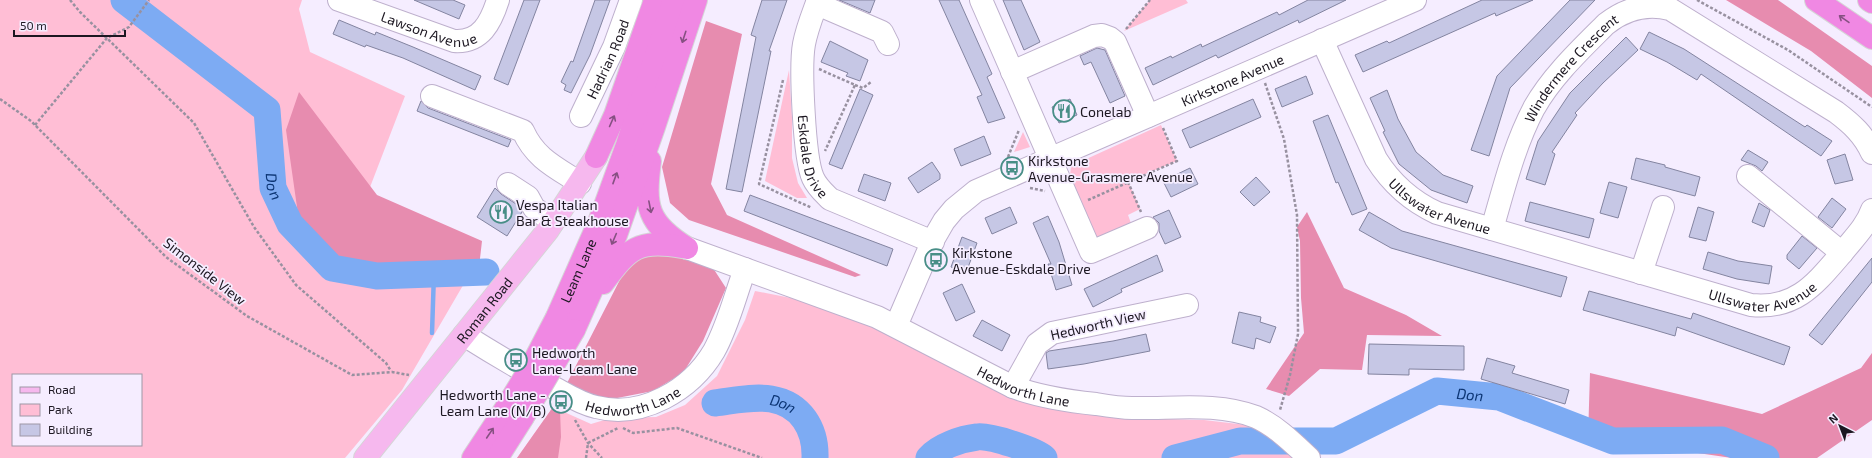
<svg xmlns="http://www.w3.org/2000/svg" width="1872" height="458" font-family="'Exo 2',sans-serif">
  <rect width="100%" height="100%" fill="#f5edff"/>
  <!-- green -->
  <path fill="#ffbed5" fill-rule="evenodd" d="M0,0H302L299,9L310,52L405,96L367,195L476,263L402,390L345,458H0ZM13,375H141V445H13Z
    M1150,0H1186L1188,3L1124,31Z
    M789,70L792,118V158L798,183L807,198H797L765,181Z
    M1161,125L1177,161L1128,181L1140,209L1128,215L1132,226L1106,239L1095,238L1070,176L1071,166Z
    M1023,132L1030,147L1014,152Z
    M755,291L796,299L1126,418L1204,420L1255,426L1280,443L1292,458H517L553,407L591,424L611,418L656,417L685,405L717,376L745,320Z"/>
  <!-- forest -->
  <path fill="#e78caf" d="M1726,0H1778L1872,66V98L1811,51Z
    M706,21L742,34L711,184L727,215L861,275L855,277L689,220L670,203L662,167Z
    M299,92L377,195L482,241L478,276L402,263L342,265L303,249L286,130Z
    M1307,212L1344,288L1406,315L1442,336L1367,335L1362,370L1320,369L1289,396L1266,389L1304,333L1301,298L1300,241L1297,227Z
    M670,252L713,268L726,288L703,341L683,373L653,391L612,399L579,394L565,387L628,264L643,255Z
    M1872,353V420L1817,458H1732L1588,437L1590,373L1762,414L1861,368Z
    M553,407L560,410L561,437L558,458H517Z"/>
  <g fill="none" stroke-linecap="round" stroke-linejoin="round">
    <!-- stream -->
    <path stroke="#7dabf3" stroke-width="4.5" d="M432,333L434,273"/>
    <!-- river -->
    <g stroke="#7dabf3" stroke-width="27">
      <path id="s1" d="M124,0L267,110L273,188L290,224L332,268L377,276L486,272"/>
      <path id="s2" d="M715,403C732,401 753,396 771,399C801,404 816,429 815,458"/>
      <path d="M929,458C940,446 961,439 977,437C989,435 1035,450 1044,458"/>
      <path id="s3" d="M1175,458L1240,441H1336L1437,391L1499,397L1613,441L1722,440L1766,458"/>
    </g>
  </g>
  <!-- building -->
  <path fill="#c6c7e5" stroke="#8384a0" d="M414,0H453L465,5L459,19Z
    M524,0H540L508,85L494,79Z
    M595,0H610L590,55L571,93L564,90L566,85L561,82L571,61L573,62Z
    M762,0H787L769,51H771L742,192L726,189L756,37L751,35Z
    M839,0H875L870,13Z
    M939,0H959L992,74L987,77L1005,118L988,123L977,97L982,95Z
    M1003,0H1021L1040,42L1024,50Z
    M1308,0H1346L1299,23L1298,20L1218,58L1216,55L1153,85L1145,68L1171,56L1172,58L1201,44L1202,47L1277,12L1279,15Z
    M1482,0H1533L1496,16L1495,13L1363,72L1355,55L1387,41L1389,43Z
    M1570,0H1595L1510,88L1489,156L1471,150L1497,76Z
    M339,20L375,35L376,32L413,47L481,76L475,90L403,58L366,45L365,47L333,34Z
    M1649,32L1684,49L1805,127L1807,125L1832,141L1821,156L1701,74L1697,80L1667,62L1640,49Z
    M1626,37L1638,50L1603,83L1575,113L1577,115L1552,152L1555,154L1545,185L1526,179L1538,141L1570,93Z
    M830,41L868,60L860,81L846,76L848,73L821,62Z
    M1097,48L1105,50L1125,96L1110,103L1091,62L1084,65L1080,56Z
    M1306,76L1313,94L1282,107L1275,89Z
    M860,89L873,95L842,169L829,164Z
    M1387,90L1398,119L1416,152L1443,175L1473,186L1467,203L1431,190L1399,164L1383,132L1385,131L1370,98Z
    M1070,99L1077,115L1059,123L1052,107Z
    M1253,99L1261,117L1190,148L1182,130Z
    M421,101L428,108L511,140L508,147L417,111Z
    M1328,115L1367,209L1352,215L1338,182L1336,183L1313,121Z
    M984,136L991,154L961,166L954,149Z
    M1748,150L1768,162L1762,171L1756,166L1741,160Z
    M1845,154L1853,180L1835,184L1827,160Z
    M1636,158L1665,165V167L1700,177L1695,196L1631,179Z
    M932,162L940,174V179L918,193L908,178Z
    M1190,168L1198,184L1171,197L1163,181Z
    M864,174L891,183L885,201L858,191Z
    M1256,177L1270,192L1254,206L1240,192Z
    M1609,182L1627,187L1618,218L1600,213Z
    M495,188L501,194L519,206L522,212L507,236L477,217Z
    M750,195L893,249L887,266L744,211Z
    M1832,198L1846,209L1832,228L1818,217Z
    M1530,202L1594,219L1589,238L1525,221Z
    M1759,203L1770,210L1764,227L1752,222Z
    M1010,207L1017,223L992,234L985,218Z
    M1698,207L1714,212L1706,241L1689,237Z
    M1169,210L1181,237L1165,244L1159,231V223L1153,217Z
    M1369,212L1402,231L1567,277L1561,297L1391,248L1359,230Z
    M1048,216L1059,242L1072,285L1056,290L1048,264H1051L1033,223Z
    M1802,236L1817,248L1799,269L1787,259V255Z
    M962,237L977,243L966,273L951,267Z
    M1708,252L1738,261L1772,266L1769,284L1737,279L1703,269Z
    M1157,255L1163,271L1121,289L1122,292L1093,307L1084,289Z
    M1872,258V282L1822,345L1809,335Z
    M962,284L975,312L956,321L943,293Z
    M1589,291L1691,319L1693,313L1790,347L1784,365L1677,327L1675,336L1648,328L1583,310Z
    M1239,312L1261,317L1260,322L1276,327L1270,343L1256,338L1254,349L1232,343Z
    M982,320L1010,335L1002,351L973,336Z
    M1146,334L1150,351L1084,364L1048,369L1046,353L1049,351L1113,341Z
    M1369,344L1464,346V370L1409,369V375L1368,374Z
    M1487,358L1515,366L1512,373L1569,390L1565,404L1481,379Z"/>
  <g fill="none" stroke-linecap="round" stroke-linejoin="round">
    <!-- minor casing -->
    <g stroke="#beb0cd" stroke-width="24">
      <g id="minor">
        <path id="s4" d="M339,0L454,41C481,43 491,22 498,0"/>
        <path id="s5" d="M818,0C813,14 807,28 804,44C800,66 804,158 813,178C817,187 824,193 830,199L933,242"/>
        <path d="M981,0L1091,252L1147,228"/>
        <path d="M817,4L882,32L888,44"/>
        <path id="s6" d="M1322,40L1376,159C1391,183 1411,201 1437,213L1751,305C1796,310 1816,283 1842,253C1853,239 1866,227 1872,210"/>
        <path d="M1012,72L1094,36L1102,35L1110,38L1115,42L1148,116"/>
        <path d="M432,96L523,131C535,158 555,167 580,183"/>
        <path id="s7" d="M581,116L614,47L631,0"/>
        <path d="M1748,176L1842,253"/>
        <path d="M508,184L528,197L534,208L553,222"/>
        <path id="s8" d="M1492,229C1504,188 1514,146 1534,108C1552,76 1581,49 1606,24C1625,9 1646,3 1670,9L1836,112C1852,124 1864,135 1872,153"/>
        <path id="s9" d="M687,248L877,317L1013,387C1040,397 1067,401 1096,404C1108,406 1120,408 1132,408C1172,409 1218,402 1256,417C1276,426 1293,443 1309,458"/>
        <path d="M1641,273L1663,207"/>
        <path id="s10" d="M896,326L933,240L944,221L954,209L976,191L1415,0"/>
        <path id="s11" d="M464,335C491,352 518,368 547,384C563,392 578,403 596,407C642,419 691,390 714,351C728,326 735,296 745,269"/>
        <path d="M1013,387L1037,344L1052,333L1187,305"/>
      </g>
    </g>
    <!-- major casing -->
    <g stroke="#d6d5d7" stroke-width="24">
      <g id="major">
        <path id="s12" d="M365,458L548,230L596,157"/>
      </g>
    </g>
    <!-- highway casing -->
    <g stroke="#d6d5d7" stroke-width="24">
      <g id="highway">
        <path d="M1816,0L1872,38"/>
        <path d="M1869,0L1872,2"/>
        <path d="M596,157L615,115L655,0"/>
        <path d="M650,161C644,207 647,223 687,248"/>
        <path d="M603,283C629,248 638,239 682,247"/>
        <path id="s13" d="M557,317L599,222L627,145L674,0"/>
        <path d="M574,330L616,235L654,127L696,0"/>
        <path d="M473,458L506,408"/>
        <path d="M497,458L523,417"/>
      </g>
    </g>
    <!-- path -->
    <path stroke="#9891a0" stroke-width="2.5" stroke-dasharray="3 2" stroke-linecap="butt" d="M70,0L80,12L194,123L254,227L296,285L386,363L391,371
      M1697,0L1788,50L1872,107
      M1126,29L1150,0
      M819,69L855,85L825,151
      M783,80L759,184L812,208
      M1265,83L1284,139L1297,215L1298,334L1290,375L1280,410
      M855,85L863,88L871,82
      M0,99L31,121L166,257L247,316L352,375L392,372L409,375
      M35,125L107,38L129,27L149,0
      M1008,157L1019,130
      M1128,182L1141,212
      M1030,188L1045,191
      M1088,200L1177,161L1163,128
      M575,420L588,443L602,458
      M623,428L633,433L677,428L762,458
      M586,458L588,443L618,428"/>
    <!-- minor -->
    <use href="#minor" stroke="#fff" stroke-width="22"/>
    <!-- major -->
    <use href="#major" stroke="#f6b8ee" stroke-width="22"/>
    <!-- highway -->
    <use href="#highway" stroke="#f088e3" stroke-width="22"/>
    <!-- highway-bridge casing -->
    <g stroke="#d6d5d7" stroke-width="24" stroke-linecap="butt">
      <path id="highway-bridge" d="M506,408L531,367L557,317
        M523,417L574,330"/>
    </g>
    <!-- highway-bridge -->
    <use href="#highway-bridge" stroke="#f088e3" stroke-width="22"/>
  </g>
  <!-- one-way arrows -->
  <defs><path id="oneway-shaft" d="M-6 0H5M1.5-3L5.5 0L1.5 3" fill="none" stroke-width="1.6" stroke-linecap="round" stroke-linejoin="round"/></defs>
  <g stroke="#865082">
    <use href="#oneway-shaft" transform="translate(1844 19) rotate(-145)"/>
    <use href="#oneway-shaft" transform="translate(684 37) rotate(108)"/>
    <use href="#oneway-shaft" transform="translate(612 121) rotate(-66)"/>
    <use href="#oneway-shaft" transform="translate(615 178) rotate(-70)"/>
    <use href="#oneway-shaft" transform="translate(650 207) rotate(79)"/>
    <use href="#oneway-shaft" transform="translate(614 239) rotate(113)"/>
    <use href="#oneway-shaft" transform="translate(490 433) rotate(-56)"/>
  </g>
  <!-- icons -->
  <defs>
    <g id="restaurant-ring" transform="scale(1.15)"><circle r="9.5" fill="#f5edff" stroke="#488e87" stroke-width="1.5"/><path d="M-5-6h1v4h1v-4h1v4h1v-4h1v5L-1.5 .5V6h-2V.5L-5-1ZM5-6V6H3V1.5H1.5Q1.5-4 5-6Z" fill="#488e87"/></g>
    <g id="bus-ring" transform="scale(1.15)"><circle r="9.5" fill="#f5edff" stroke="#488e87" stroke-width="1.5"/><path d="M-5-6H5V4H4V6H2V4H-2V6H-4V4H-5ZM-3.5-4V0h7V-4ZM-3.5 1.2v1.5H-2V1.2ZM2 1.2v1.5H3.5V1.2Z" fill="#488e87"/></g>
  </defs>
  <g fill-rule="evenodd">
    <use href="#restaurant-ring" x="1064" y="111"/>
    <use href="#bus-ring" x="1012" y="168"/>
    <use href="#restaurant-ring" x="501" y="212"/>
    <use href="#bus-ring" x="936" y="260"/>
    <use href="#bus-ring" x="516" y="360"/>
    <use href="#bus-ring" x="561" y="402"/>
  </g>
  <g text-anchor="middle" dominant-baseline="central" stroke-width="3.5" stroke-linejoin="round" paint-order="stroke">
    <!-- street labels -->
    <g font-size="14" fill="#1c1721" stroke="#f5edff">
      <text stroke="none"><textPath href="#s4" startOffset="95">Lawson Avenue</textPath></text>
      <text stroke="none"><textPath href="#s7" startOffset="63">Hadrian Road</textPath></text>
      <text stroke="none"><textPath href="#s8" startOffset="183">Windermere Crescent</textPath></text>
      <text stroke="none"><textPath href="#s10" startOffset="439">Kirkstone Avenue</textPath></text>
      <text stroke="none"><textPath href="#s5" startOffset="160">Eskdale Drive</textPath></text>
      <text stroke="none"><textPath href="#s6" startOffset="213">Ullswater Avenue</textPath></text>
      <text stroke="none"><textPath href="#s13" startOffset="51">Leam Lane</textPath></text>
      <text transform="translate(205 271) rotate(38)">Simonside View</text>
      <text stroke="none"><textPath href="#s6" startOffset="553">Ullswater Avenue</textPath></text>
      <text stroke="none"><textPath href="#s12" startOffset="190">Roman Road</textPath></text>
      <text transform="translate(1098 324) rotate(-13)">Hedworth View</text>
      <text stroke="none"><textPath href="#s9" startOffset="365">Hedworth Lane</textPath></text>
      <text stroke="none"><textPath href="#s11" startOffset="189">Hedworth Lane</textPath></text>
    </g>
    <!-- poi labels -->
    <g font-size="14" fill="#1c1721" stroke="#f5edff" text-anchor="start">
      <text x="1080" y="111">Conelab</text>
      <text x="1028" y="160">Kirkstone<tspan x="1028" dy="16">Avenue-Grasmere Avenue</tspan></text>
      <text x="516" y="204">Vespa Italian<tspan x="516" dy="16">Bar &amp; Steakhouse</tspan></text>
      <text x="952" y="252">Kirkstone<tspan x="952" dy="16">Avenue-Eskdale Drive</tspan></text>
      <text x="532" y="352">Hedworth<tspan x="532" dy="16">Lane-Leam Lane</tspan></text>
      <text x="546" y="394" text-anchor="end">Hedworth Lane -<tspan x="546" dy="16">Leam Lane (N/B)</tspan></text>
    </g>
    <!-- water labels -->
    <g font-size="15" font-style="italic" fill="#0d3675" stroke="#f5edff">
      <text stroke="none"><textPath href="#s1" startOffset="257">Don</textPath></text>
      <text stroke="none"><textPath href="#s3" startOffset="309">Don</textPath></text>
      <text stroke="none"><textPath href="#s2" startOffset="69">Don</textPath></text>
    </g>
  </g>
  <!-- legend -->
  <rect x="12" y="374" width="130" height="72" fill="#f5edff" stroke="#9e97a6"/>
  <rect x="20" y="387" width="20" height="6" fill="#f6b8ee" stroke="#9e97a6"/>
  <text x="48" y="394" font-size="12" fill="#1c1721">Road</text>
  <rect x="20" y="404" width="20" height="12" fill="#ffbed5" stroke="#9e97a6"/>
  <text x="48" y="414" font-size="12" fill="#1c1721">Park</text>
  <rect x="20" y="424" width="20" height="12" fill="#c6c7e5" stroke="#9e97a6"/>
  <text x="48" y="434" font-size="12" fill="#1c1721">Building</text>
  <!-- north arrow -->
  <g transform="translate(1840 426) rotate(318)" stroke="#f5edff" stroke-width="3" paint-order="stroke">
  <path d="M0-3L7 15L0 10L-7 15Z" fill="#1c1721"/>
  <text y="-6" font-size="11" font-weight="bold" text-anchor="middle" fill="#1c1721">N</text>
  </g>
  <!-- scale -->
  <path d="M14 30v6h111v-6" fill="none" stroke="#1c1721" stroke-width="2"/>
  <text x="20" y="30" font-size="12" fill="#1c1721" stroke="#f5edff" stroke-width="3" paint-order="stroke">50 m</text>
</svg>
